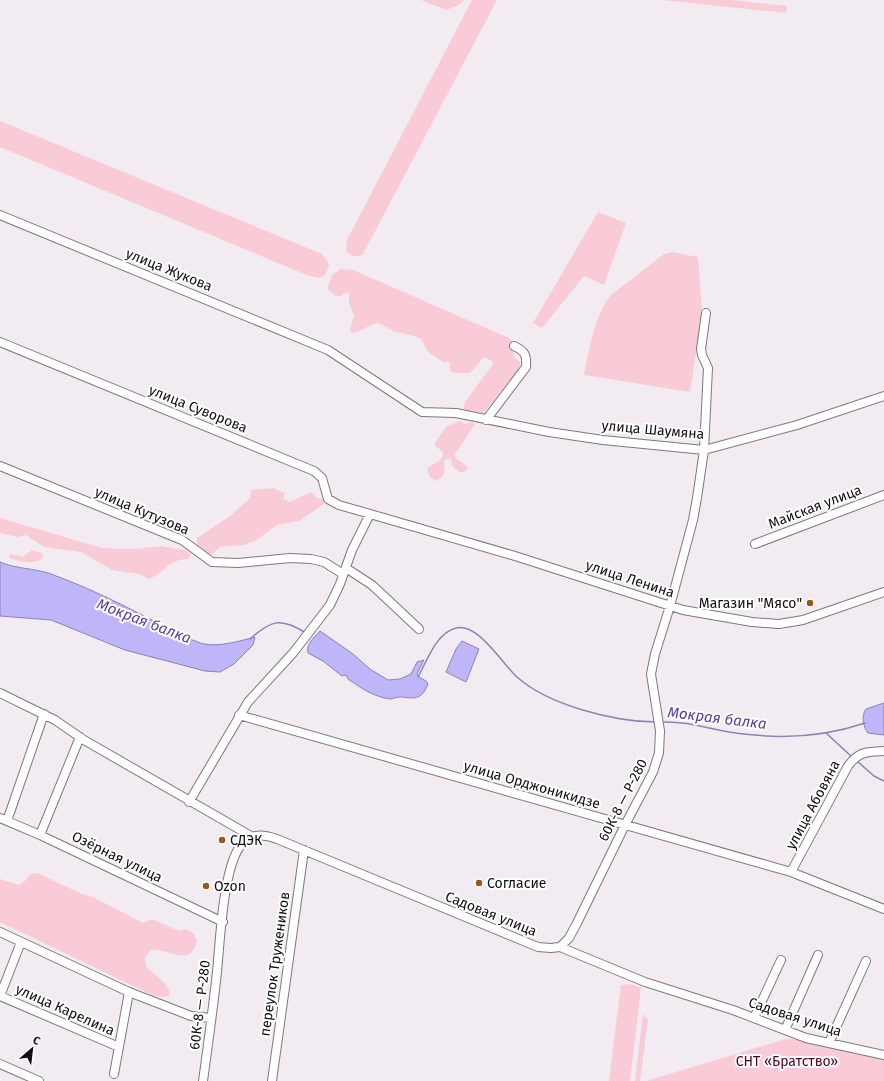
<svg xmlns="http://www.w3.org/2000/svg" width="884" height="1081" font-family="'Fira Sans',sans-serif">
  <rect width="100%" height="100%" fill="#f3ebf2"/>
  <!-- green -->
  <path fill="#f9cbd6" d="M421,0H464L459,5L446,10Z
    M472,0H497L363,254C355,258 352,257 346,250L347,240Z
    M663,0H733L787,6L786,13Z
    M0,121L322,254L327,260L329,266L325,275L319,278L309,276L0,147Z
    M598,212L626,223L604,285L584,276L542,328L533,323Z
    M672,252L698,257L702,312L690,392L584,375C589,350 595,314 611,295L664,254Z
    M341,269L353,270L509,338L513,342L514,357L520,362L519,370L483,414L479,415L463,411L465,402L493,364L492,361L484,357L470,373H453L450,370V362H443L428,352L421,339L411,335L396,332L378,323L373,324L357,332H351L350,330L354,316L349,303V293L347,292L341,296H336L327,289L332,275Z
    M459,421L465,424L472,422L475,424L455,454L456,458L468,467L467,470L461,473L452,466L451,459H446L444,462C445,471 445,476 437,481L430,478L427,468L439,461L443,455L442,451L435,446V443L446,427Z
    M273,488L284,493V499L290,502L311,492L317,498L324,499V504L299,521L277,525L255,541L244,545L220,547L212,554L205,553L197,546V538L230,516L250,498L251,490Z
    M0,518L102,548L134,549L161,546L185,550L191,554L188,559C167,559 165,574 148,579L140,574L112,570L81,552L44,547L26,535L18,537L0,533Z
    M32,550L43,554L42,559C33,564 19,562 10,558V554L23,557Z
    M37,873L82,894L95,898L143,923L152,919L179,931L186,929L193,933L197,940C192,969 168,948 151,950L145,958L147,968C156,976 168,982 170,995L166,997L154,996L0,922V879L19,885L26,880L30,874Z
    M630,984L641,988L630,1081H609L621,985Z
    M643,1014L648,1020L640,1081H635Z
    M786,1039L801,1040L884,1058V1081H646Z"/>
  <!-- water -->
  <path fill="#beb6f8" stroke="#8a84b2" d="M0,562C16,569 34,568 51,574C98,591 143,615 187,639C196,640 198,643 205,644C220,647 240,641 255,637L253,645L234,664L220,672L205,671L125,650L51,620L0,616Z
    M320,631L353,654L370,669L388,680L400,679L411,674L417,662L424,660L417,674L419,677L426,681L428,684C422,699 416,699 402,697C398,696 394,699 390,699C374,697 361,688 348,679L346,675L342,676L323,661L308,653C306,643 314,638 320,631Z
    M462,641L479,649L466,682L446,672L456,649Z
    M884,703V735L868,733C863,727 861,716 866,709Z"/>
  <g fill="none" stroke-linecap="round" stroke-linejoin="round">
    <!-- stream -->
    <path stroke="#8a84b2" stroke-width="1.5" d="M250,639C271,620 281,617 306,633
      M418,677C427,661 436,633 456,628C479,623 502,664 517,677C548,705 615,722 656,722
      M662,722C693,721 715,732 744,734C784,739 827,736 865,723
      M826,733L852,757
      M857,761L874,776L884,781"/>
    <!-- minor casing -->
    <g stroke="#7e787e" stroke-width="10">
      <path id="minor" d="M0,215L328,350L422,412L456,413L549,432L603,440L704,450L797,425L884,396
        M0,342L314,471L322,478L328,499L339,505L515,556L683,610L752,622L779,624L803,620L884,592
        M486,420L526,367C527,355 525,351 514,346
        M0,466L182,540L212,562L238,563L290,558L311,559L324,562L343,574
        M755,544L884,495
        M346,568L372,585L419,629
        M0,693L55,720L84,740L251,836
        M239,715L791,872L884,909
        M189,802L248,702L293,653L330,605L340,584L352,550L370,514
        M0,818L40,835L223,922
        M7,821L44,714
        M40,835L80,737
        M791,872L848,766C859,751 867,752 884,751
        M0,932L129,992L191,1016L211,1018
        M560,947L569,938L576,925L625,825L653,772L659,753L660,731L651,674L655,654L670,606L693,520L697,498L704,450L708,368L702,355L701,349L706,313
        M0,996L119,1047
        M0,996L21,942
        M754,1018L781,960
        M785,1030L818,955
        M829,1043L866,961
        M0,1064L39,1081
        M114,1074L129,992
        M203,1081C208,1045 213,1009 217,972C220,942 223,867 241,845C252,833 263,834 277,839L538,947L551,948L560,947L645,982L733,1010L806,1038L884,1055
        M272,1081L304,850"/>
    </g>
    <!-- minor -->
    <use href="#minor" stroke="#fff" stroke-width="8"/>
  </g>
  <!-- markers -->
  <g fill="#97571f" stroke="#fff" stroke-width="1.5">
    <circle cx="810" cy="603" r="4"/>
    <circle cx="222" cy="840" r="4"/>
    <circle cx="479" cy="883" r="4"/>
    <circle cx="206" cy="886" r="4"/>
  </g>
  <g text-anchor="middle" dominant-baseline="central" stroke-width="4" stroke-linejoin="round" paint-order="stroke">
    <!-- street labels -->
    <g font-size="14" fill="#100e10" stroke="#fff">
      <text transform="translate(169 270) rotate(22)">улица Жукова</text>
      <text transform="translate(198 409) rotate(22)">улица Суворова</text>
      <text transform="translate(653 430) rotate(5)">улица Шаумяна</text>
      <text transform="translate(815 507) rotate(-21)">Майская улица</text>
      <text transform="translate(142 511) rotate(23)">улица Кутузова</text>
      <text transform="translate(630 579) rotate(18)">улица Ленина</text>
      <text transform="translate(532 785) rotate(16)">улица Орджоникидзе</text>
      <text transform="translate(623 800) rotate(-63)">60К-8 — Р-280</text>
      <text transform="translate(813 805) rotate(-62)">улица Абовяна</text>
      <text transform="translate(117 857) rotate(26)">Озёрная улица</text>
      <text transform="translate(491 914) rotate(22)">Садовая улица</text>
      <text transform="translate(275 964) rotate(-82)">переулок Тружеников</text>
      <text transform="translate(200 1005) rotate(-83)">60К-8 — Р-280</text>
      <text transform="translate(65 1010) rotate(24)">улица Карелина</text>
      <text transform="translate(795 1017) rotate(18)">Садовая улица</text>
    </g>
    <!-- poi labels -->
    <g font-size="14" fill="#100e10" stroke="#fff" text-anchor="start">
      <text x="802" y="603" text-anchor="end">Магазин "Мясо"</text>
      <text x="230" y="840">СДЭК</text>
      <text x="487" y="883">Согласие</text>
      <text x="214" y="886">Ozon</text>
    </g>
    <!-- park labels -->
    <g font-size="14" fill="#540025" stroke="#fff">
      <text x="787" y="1061">СНТ «Братство»</text>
    </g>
    <!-- water labels -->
    <g font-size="15" font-style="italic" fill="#57409f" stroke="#fff">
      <text transform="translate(144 621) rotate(21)">Мокрая балка</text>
      <text transform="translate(717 718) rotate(7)">Мокрая балка</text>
    </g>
  </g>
  <!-- north arrow -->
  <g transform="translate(32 1049) rotate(28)" stroke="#ffffff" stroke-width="3" paint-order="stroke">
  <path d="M0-3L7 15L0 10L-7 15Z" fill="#100e10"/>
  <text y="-6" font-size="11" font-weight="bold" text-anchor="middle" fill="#100e10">С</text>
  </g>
</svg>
